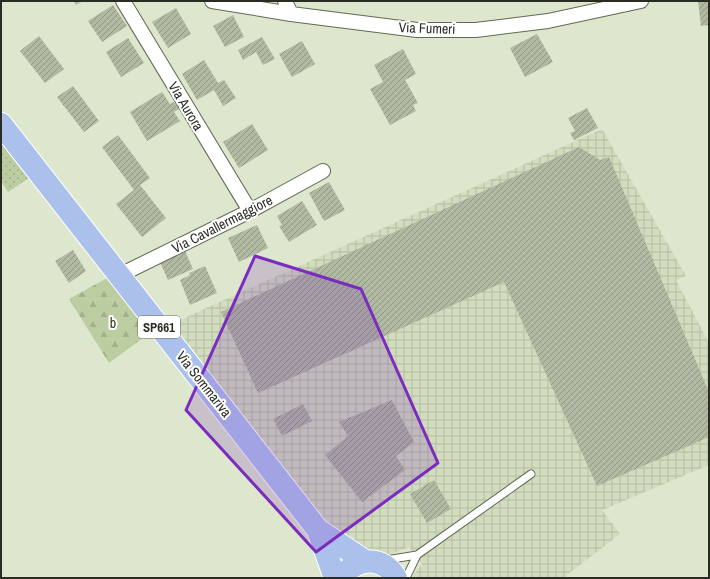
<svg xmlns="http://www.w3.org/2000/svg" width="710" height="579" font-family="'Archivo Narrow',sans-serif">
  <defs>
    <pattern id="industrial-grid" width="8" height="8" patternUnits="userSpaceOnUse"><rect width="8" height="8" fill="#d1ddbe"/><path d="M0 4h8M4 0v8" fill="none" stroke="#b3bea3"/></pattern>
    <pattern id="grass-dots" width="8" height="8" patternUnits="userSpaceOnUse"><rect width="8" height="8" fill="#bdcda2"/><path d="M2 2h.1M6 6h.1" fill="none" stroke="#a2b08b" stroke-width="1.8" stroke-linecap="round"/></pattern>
    <pattern id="forest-firs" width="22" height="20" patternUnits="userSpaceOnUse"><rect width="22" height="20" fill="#bdcda2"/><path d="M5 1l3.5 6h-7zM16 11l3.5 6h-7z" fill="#a2b08b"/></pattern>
    <pattern id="building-hatch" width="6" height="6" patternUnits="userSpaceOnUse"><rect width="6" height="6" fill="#b0b9a1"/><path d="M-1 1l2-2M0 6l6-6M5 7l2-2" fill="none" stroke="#8f9783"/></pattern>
  </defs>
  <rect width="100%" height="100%" fill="#dde7ce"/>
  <!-- industrial -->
  <path fill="url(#industrial-grid)" d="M602,129L686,276L676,280L709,343V465L602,510L620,534L563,578H413L414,574L422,564L409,547L386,556L361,551L342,539L305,500L169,325Z"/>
  <!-- grass -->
  <path fill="url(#grass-dots)" d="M1,141L29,178L8,192L1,181Z"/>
  <!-- forest -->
  <path fill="url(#forest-firs)" d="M109,277L151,332L109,363L69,299Z"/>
  <!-- building -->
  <path fill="url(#building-hatch)" d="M74,1H83L76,5Z
    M698,1H709V25L701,26Z
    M113,5L127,26L102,42L88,21Z
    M176,8L191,34L168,48L152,22Z
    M233,15L244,37L225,47L213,26Z
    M537,34L553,62L525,77L510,48Z
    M39,36L64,69L45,83L20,51Z
    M262,37L275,59L263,65L256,52L243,60L238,50Z
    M128,38L144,63L121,77L106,52Z
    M302,41L315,64L292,77L279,54Z
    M403,49L416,74L405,80L418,103L413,105L416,111L390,125L370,89L383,82L374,65Z
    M204,60L218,83L224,80L236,98L223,106L214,90L197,100L182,74Z
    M73,86L99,121L84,132L57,97Z
    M162,92L170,104L174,102L179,109L174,112L180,121L147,141L130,112Z
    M587,108L598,128L574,140L570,133L575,131L568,118Z
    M252,124L268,150L239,168L223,142Z
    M118,135L150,178L140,185L166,218L142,237L116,204L134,190L102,147Z
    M579,147L600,160L609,157L709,392V437L597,486L504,282L258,393L221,312Z
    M329,182L345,210L324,221L309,193Z
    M302,201L317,225L289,242L279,226L282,225L277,216Z
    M257,225L268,248L239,262L228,238Z
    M73,250L86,271L69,283L55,261Z
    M185,251L193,269L168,280L160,262Z
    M205,266L217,293L190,305L180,280L190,275L189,273Z
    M392,400L414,442L396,456L405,470L362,502L325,455L348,436L339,422Z
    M303,404L312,421L282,436L273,419Z
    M434,480L451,509L427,523L410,494Z"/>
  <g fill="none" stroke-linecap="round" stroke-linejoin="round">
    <!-- service casing -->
    <g stroke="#616953" stroke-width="9">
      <path id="service" d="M386,560L417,555L531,474
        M406,578L417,555"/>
    </g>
    <!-- minor casing -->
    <g stroke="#616953" stroke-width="16">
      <path id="minor" d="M123,1L250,211
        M212,1L291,14L417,30H476L548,21L641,1
        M285,1L291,14
        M120,275L250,211L323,171"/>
    </g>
    <!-- primary casing -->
    <g stroke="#fff" stroke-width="24">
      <path id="primary" d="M1,124L318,530L365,561
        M318,530L335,578
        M341,578C356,558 382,554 396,578"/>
    </g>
    <!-- service -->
    <use href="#service" stroke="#fff" stroke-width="7"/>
    <!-- minor -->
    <use href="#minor" stroke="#fff" stroke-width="14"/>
    <!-- primary -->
    <use href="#primary" stroke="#abc1eb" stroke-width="22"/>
  </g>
  <!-- marked area -->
  <path fill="#7b2cbf" fill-opacity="0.2" stroke="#7b2cbf" stroke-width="3" stroke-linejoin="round" d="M255,256L361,289L438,463L316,552L186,410Z"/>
  <g text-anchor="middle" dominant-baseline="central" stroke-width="4" stroke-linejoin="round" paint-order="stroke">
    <!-- shield labels -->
    <rect fill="#fff" stroke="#696b65" stroke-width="1" x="138" y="316" width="42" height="22" rx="3"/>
    <g font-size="13" font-weight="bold" fill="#292c23">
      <text x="159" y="327">SP661</text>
    </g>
    <!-- street labels -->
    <g font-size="14" fill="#292c23" stroke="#fff">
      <text transform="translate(427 28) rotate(2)">Via Fumeri</text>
      <text transform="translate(186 106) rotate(59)">Via Aurora</text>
      <text transform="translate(222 224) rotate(-27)">Via Cavallermaggiore</text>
      <text transform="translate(204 384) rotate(52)">Via Sommariva</text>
    </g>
    <!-- park labels -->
    <g font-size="14" fill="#283700" stroke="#fff">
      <text x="113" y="323">b</text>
    </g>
  </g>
  <!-- border -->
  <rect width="710" height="579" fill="none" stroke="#292c23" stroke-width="4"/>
</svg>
